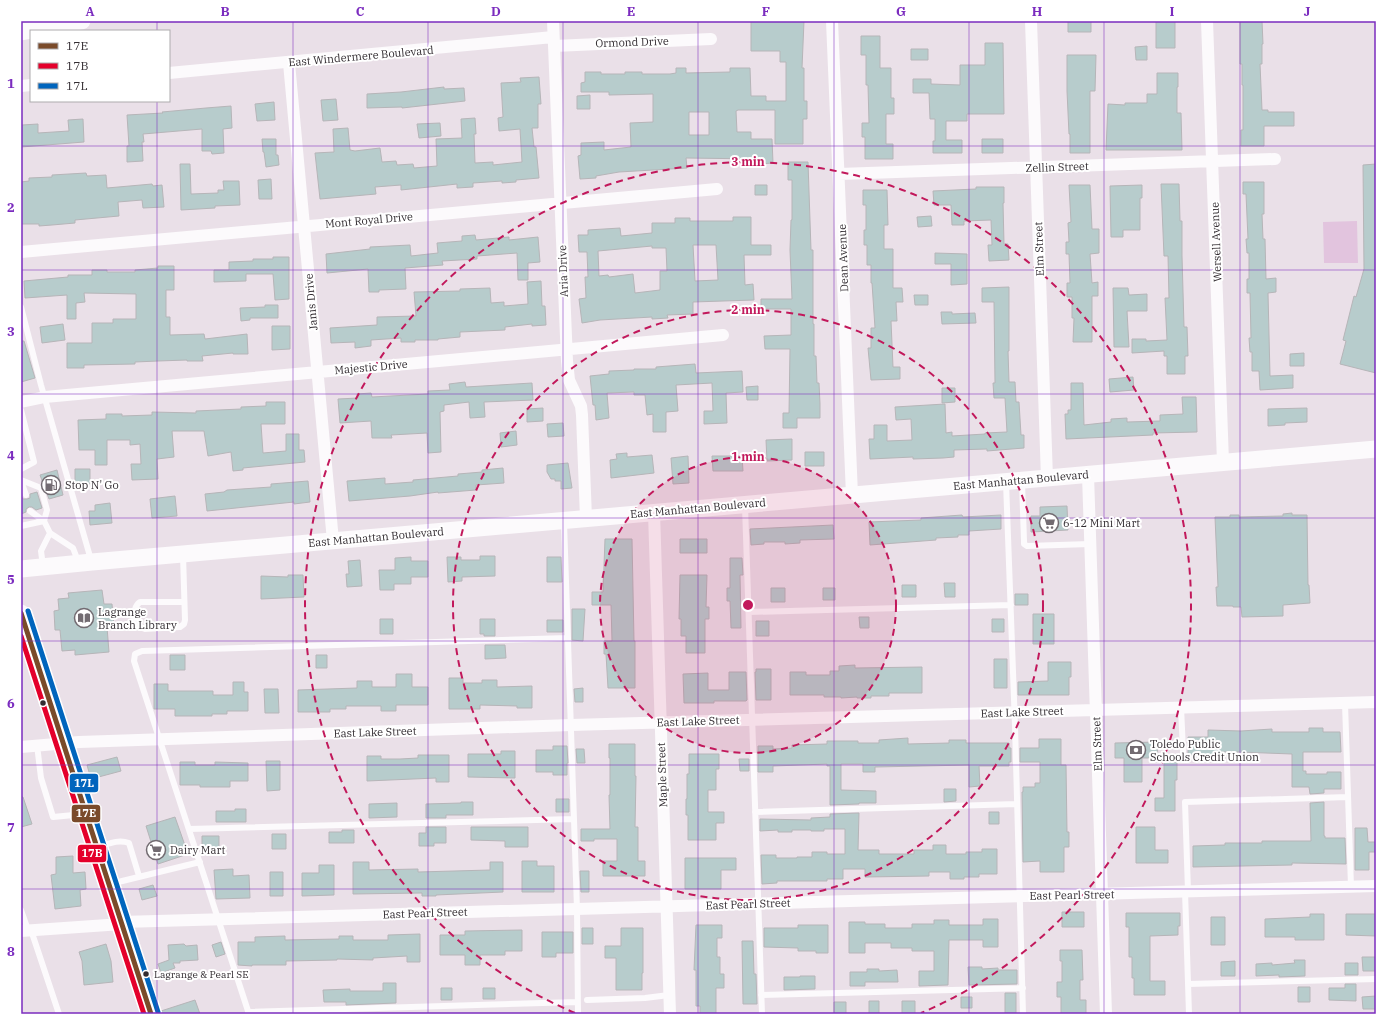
<svg xmlns="http://www.w3.org/2000/svg" width="1397" height="1035" font-family="'IBM Plex Serif',serif">
  <rect width="100%" height="100%" fill="#eae0e8"/>
  <!-- green -->
  <path fill="#e2c4de" d="M1357,221L1358,263H1324L1323,222Z"/>
  <!-- building -->
  <path fill="#b7cccc" stroke="#b6b5b8" fill-rule="evenodd" d="M751,21H804L802,68H804V101H807V119H803V144H775V110H738L736,111L737,132H751V139H772L773,163L759,164V159L686,158L687,168L619,172L596,176V178L580,179L578,156L581,155V143L604,142V150L631,147L630,123L653,122V94L609,95V92H581V83L585,82V72H601V74H625V72H642V74H670L676,73V68H686V73L730,72V68H750L751,96H766V101H786V62H780V51H751ZM689,112H709V135H689Z
    M1068,21H1091V32H1068Z
    M1156,21H1175V48H1156Z
    M1240,21H1262L1263,44H1262V64H1260L1262,110H1268V112H1294V126H1264V146H1241V130H1243V85H1242V64H1240Z
    M861,36H880V68H891V98H894V114H886V144H893V159H865V137H862V123H869L868,85H866V55H861Z
    M985,43H1003L1004,114H967V121H946V140H962V153H933V141H935V119H930L929,93H913V79H931V84L960,85V65H985Z
    M1147,46V60H1136L1135,47Z
    M911,49H928V60H911Z
    M1067,55H1096L1095,91H1090V153H1070V134H1069L1067,91Z
    M1157,73H1178V87H1177V113H1181L1182,150H1106L1108,104L1125,105V103H1147V94H1157Z
    M539,77L541,104H538V128H532L534,147H536L539,178L516,180V182L502,183V181L473,183V187L457,188V184L401,190V185L375,187L376,194L320,199L315,153L334,152L333,129L348,128L350,150L355,151L380,148L382,162L396,161L397,165L413,164L414,168L437,166L436,139L462,138L461,119L475,118L476,134H474L475,163L493,162V165L522,162L520,129L499,131L498,118L503,117L501,83L521,82L520,78Z
    M444,87V89L464,88L465,101L402,108V107L367,108V94L401,92Z
    M590,95V109H577V96Z
    M336,99L338,120L323,121L321,100Z
    M274,102L275,120L257,121L255,104Z
    M231,106L232,128L223,129L224,153L212,154L211,151H202V129L143,134L144,142H142L143,161L127,162V146H129L127,115L163,113L162,112L206,108Z
    M83,119L84,142L21,147L22,125L38,124V133L69,131L68,120Z
    M440,123L441,136L419,138L417,124Z
    M262,139H276V155H278L279,165L266,167L264,152H263Z
    M982,139H1003V153H982Z
    M788,162H808L811,250H813V324H814V356H816L817,383H819L820,404V418H797V428H783V413H789L790,349H765L764,336L791,335V309H761V299H792L790,250L791,220H792V180H788Z
    M180,164H190L191,194L218,193V190H224L223,181H239L240,205L215,206V208L181,210Z
    M1376,164V373L1340,364L1346,341L1343,340L1354,296L1356,297L1364,269L1363,165Z
    M86,173L87,176L106,175L107,188L152,184L153,186L162,185L164,207L143,208L142,200L118,202L119,216L75,220V223L52,225L39,226V224H21V182L29,181V178L52,177V175Z
    M271,179L272,199H259L258,180Z
    M1243,182H1264V214H1262L1263,239H1265L1266,279L1276,278V292L1268,293L1270,376L1293,375V388L1260,390L1259,371H1252V352H1250L1249,338H1251L1250,293H1247V279H1249V253H1247L1246,239H1248L1246,194H1243Z
    M1161,184H1179L1180,221H1182V256L1184,327H1187L1188,356H1185V374H1167V356H1164V351L1132,353V339H1146V341L1167,340L1165,298H1169L1168,256H1164Z
    M755,185H767V195H755Z
    M1069,185H1090L1092,229H1099V253L1090,254L1092,283L1098,282V296H1092V342H1073L1074,318H1072V297H1067V283H1070L1069,254H1066V242H1069L1068,223L1071,222Z
    M1142,185V198H1140V230H1123V237H1111L1110,186Z
    M976,187H1004V203H1003L1004,244H1008L1009,260L989,261L988,245H992L991,220L964,221V225H952L951,205H934L933,191L976,189Z
    M863,190H887L888,225H884V249H893V288H902L903,302H896L897,321H891L893,367H900V379L871,380L868,348H871V328H875L872,283H871V265H867V245H864V230H866V205H863Z
    M931,216L932,226L918,227L917,217Z
    M733,217H751V245H771V255H744L745,285L753,284L754,300L693,302V314L667,315L668,318L652,319V317L600,320L582,323L579,299L586,298L585,277H588L587,252H579L578,235H588V230L620,228L621,236L652,233V223H675V218H690V221H733ZM693,245H716L718,280L695,281ZM652,246V248H666L667,271H660V290L635,293L633,274L609,277L608,275L599,276L598,251Z
    M475,235L476,240L509,237V240L538,237L540,262L528,263V280H518L517,253L477,256V259L442,261L443,265L405,268L406,289L379,290V292H369L368,269L327,273L326,254L370,249V247L410,245L411,256L438,253L437,243L462,241V236Z
    M935,253L967,254V284L951,285V264H935Z
    M273,257H289V299L275,300L273,274H246V281L214,282V270H229V262L253,261V259H273Z
    M158,266H174V290H166V317H170V335L204,334L205,339L247,334L248,354H233V353L202,356L203,361H187V360L158,361L135,362V364L84,365V368H67V343H92V323H113V319H136V294L84,293L85,302L76,303V319H67V295L25,298L24,281L68,277V275H92V270H107V272H135V270L158,268Z
    M541,281L542,306H545L546,325L532,326V324L505,327V330L460,332V337L438,339V340H415V342H401V338L371,340V346L355,348V342L331,343L330,328L377,325V317L416,316L414,292L460,291V289L490,288L491,303L504,302V306L528,304L527,282Z
    M1009,287V351H1008L1009,382H1015L1016,402H1019L1021,435H1024V448L987,451V449L954,450V457L943,458L913,459V457L870,459L869,439H874V425H887V441L912,440L911,419L896,420L895,407L945,404L946,433L952,432V436L985,434V433L1007,432L1005,398H994L993,383H995L994,302H982V288Z
    M1113,288H1128L1129,295L1147,294V311H1127L1129,347H1114Z
    M914,295H928V305H915Z
    M265,305H278V318H250V320L241,321L240,308L265,307Z
    M941,312H952V314L975,313L976,323L942,324Z
    M63,324L65,340L42,343L40,327Z
    M272,326H290V349L272,350Z
    M21,341H24L35,378L21,382Z
    M1304,353V366H1290V354Z
    M695,364L696,373L742,371L743,392L726,393L727,423L704,424V411H713L712,383L676,385L678,411L666,412V432H653V414L647,415L645,395H634V392L607,393L609,418L596,420L595,405H593L590,376L609,374V371L634,370V369H656V367Z
    M1133,377L1134,390L1110,392L1109,379Z
    M465,382L466,387L532,383L533,400L484,402L485,417L470,418L469,402L444,405V411L440,412L441,452L428,453L427,433L391,435L392,438H372L371,421L340,423L338,399L358,398L357,394L371,393L372,397L428,394V391L450,390L449,384Z
    M1071,383H1083L1084,425L1111,422V419L1127,418V422L1160,421V415L1183,414L1182,397H1196L1197,432L1153,433V435L1066,439L1065,414H1068V410H1071Z
    M758,386V400H747L746,387Z
    M942,388H955V402L942,403Z
    M266,402H285V424H261L263,453L286,451V434H299V450H304L305,462L243,468V470L233,471L231,452L208,456L204,431H172L174,457L157,459L158,479L132,480L131,464H141L140,444L130,445V440H107V465H95V450H79L78,420L106,419V414H122V416L152,415V412L196,413V411L241,409V407L266,406Z
    M543,408V421L527,422V409Z
    M1307,408V422L1285,423V425L1268,426V409Z
    M563,423L564,436L548,437L547,424Z
    M516,431L517,445L501,447L500,433Z
    M792,439V460L767,461L766,440Z
    M805,452H824V466H805Z
    M627,453V457L652,455L654,473L611,478L610,460L617,459L616,454Z
    M688,456L689,483L673,484L671,458Z
    M712,456H742L743,471H713Z
    M568,463L572,488L561,489V481H555V479H551L547,472V465Z
    M503,468L504,483L476,485V490L438,493V492L410,496L349,501L347,481L385,478V484L413,482V480L458,476V474L482,472V470Z
    M75,469H90V484H75Z
    M57,470L63,495L49,499L40,475Z
    M308,481L310,502L294,504V502L207,511L205,494L224,492L227,490L271,487V484Z
    M37,492L42,508L36,510L32,507H29L26,509V512L21,514V496L23,499H27L30,498V494Z
    M175,496L177,516L152,518L150,499Z
    M110,503L112,523L90,525L89,511H95V505Z
    M1067,506L1068,530L1031,532V516H1040V507Z
    M1292,513V515H1307L1308,585H1309L1310,603L1283,605V616L1242,617L1241,607H1233V606H1217L1216,587H1218L1215,517H1230V515H1239V517L1283,516V514Z
    M962,515L963,517L1001,515V529L969,531V535H958V537L936,538V540L870,545L869,522L921,520V518Z
    M833,525L834,539L800,540V543L785,544V542H764V544L751,545L750,529Z
    M605,539H632L634,641H635V688H608L606,654H604V641H612L611,605H592V592H603Z
    M680,539H707V553H680Z
    M480,556H495V576L462,577V581L448,582L447,557H461V560H480Z
    M411,557V561H428V577H411V584H394V590H380L379,570H395V558Z
    M547,557H561L562,582H547Z
    M730,558H742L743,575H740L741,628H731L730,601H727V588H730Z
    M360,560L362,586L347,587L346,574H349L348,561Z
    M288,575H303L304,597L261,599V576L288,577Z
    M680,575H707L706,607H709V619H705V653H686V636H681V619H679Z
    M944,583H955V597H945Z
    M902,585H916V597H902Z
    M771,588H785V602H771Z
    M823,588H835V600H823Z
    M102,590L104,604H112L114,626L107,627L109,652L75,655V650L62,651L60,630H55L54,611L59,610L58,599L69,598L68,593Z
    M1015,594H1028V605H1015Z
    M572,609H585L583,641L572,640Z
    M1033,614H1054V644H1033Z
    M859,617H869V628H860Z
    M380,619H393V634H380Z
    M480,619H495V636H484V634H480Z
    M992,619H1004V632H992Z
    M547,620H563V632H547Z
    M756,621H769V636H756Z
    M485,645H505L506,658L485,659Z
    M170,655H185V670H170Z
    M316,655H327V668H316Z
    M994,659H1007V688H994Z
    M1048,662H1071V677H1069V695H1018V682L1048,681Z
    M855,665V668L922,667V693H889V696H871V698H857V697L841,698V697H824V695H790V672H806V675H830V671H839V666Z
    M756,669H771V700H756L755,672H756Z
    M729,672H746L747,700L746,701H714V703H684L683,674L708,673V690H729Z
    M396,674H412V687H428V705H396V711H381V706H346V709H330V712H298V690L357,688V681H372V687H396Z
    M449,678H463V683H482V680H497V687L532,686V708H517V706L480,705V709H449Z
    M233,682H244V692H248V711H227V714H212V716H175V709H154V684H168V691H213V695H233Z
    M583,688V702H575L574,689Z
    M264,689H278L279,713H265Z
    M1309,728H1323V732H1340L1341,752H1303V771H1306V774H1327V772H1341V789H1324V793L1310,794L1309,787H1292V754L1239,752H1222V755H1188V737H1208V730L1241,731L1272,729V732H1309Z
    M908,738V744L949,743V740H966V743H1009V748H1011V762H1009V766H979L980,786L969,787V765L875,767V772H863V764H841V790L876,791V803H859V804L830,805V766H827V764L773,766V772H758V746H773V749L792,748V745L827,744V741H858V743H879V740Z
    M1039,739H1061V765H1066L1067,832H1069V847H1064V872H1040V861L1023,862L1022,792H1023V787H1035V783H1040V762H1020V748H1039Z
    M1157,742L1158,758H1142V782H1124V758H1115V743Z
    M609,744H635V776H636L635,827H638V861H645V876H603V861H617V839H594V841H581V829H610L609,795H610V758H609Z
    M553,746H567L568,763H567V775H553V772H536V750H553Z
    M576,749H584L585,763H577Z
    M501,751H515V778L468,777V754H501Z
    M689,754H719V769H716V790H708V812H724V823H716V840H688V815H686V799H687V774H689Z
    M418,755H449V782H436V778L367,781V756H381V759H400L418,758Z
    M117,757L121,771L91,779L87,765Z
    M739,759H749V771H740Z
    M266,761H280V790L267,791Z
    M180,762H195V765H215V762L248,763V781H230V787H200V785H180Z
    M1164,762H1177V780H1175V811H1155V798H1164Z
    M944,789H956V801L944,802Z
    M21,797H23L32,824L21,827Z
    M556,799H569V812H556Z
    M461,802H473V815H446V818H426V804L461,803Z
    M1324,802V836H1325V838H1345L1346,864L1292,863V865L1193,867V846L1225,845V843H1262V841H1311L1310,803Z
    M397,803V817L369,818V804Z
    M235,809H246V822H216V811H235Z
    M989,812H999V824H989Z
    M859,813L858,850H879V854H914V850H933V845H946V854H966V852H982V849H997V874H979V877H964V879H950V872H929V876L865,877V869H843V879H827V881H777V883L762,884L761,855H776V858H797V857H812V852H827V854H845V829H824V831H811V830H792V832H778V830L760,831V819L811,820V818L830,817V814Z
    M175,817L188,854L158,864L146,826Z
    M426,827H446V843H434V846H419V833H426Z
    M471,827H528V847H505V841L471,840Z
    M1136,827H1155V850H1168V863H1136Z
    M1355,828H1367L1368,842H1376V852H1369V870H1355Z
    M342,830H354V843H329V832H342Z
    M272,834H286V849H272Z
    M202,836H219V849H202Z
    M73,856V873L85,872L86,889L80,890L81,906L55,909L51,875L56,874V857Z
    M685,858H736V870H721V889H685Z
    M522,861H537V866H554V892H522Z
    M353,862H369V870L418,869V872L490,870V862H503V892L436,895V896H422V893L353,894Z
    M319,865H334V895L302,896V873H319Z
    M233,869V876L249,875L250,898L216,899L214,870Z
    M580,871H589V892H581Z
    M270,872H283V896H270Z
    M153,885L157,896L142,900L139,889Z
    M1062,912H1084V927H1062Z
    M1126,913H1180V926H1178V935L1150,936V981H1165V995H1134V978H1132V957H1129V927H1126Z
    M1310,914H1324V940H1295V937H1265V919L1310,917Z
    M1346,914H1376V936L1346,935Z
    M1211,917H1225V945H1211Z
    M983,919H998V947H983V940H949L948,985L919,986V971H934V951H912V948H891V943H865V953H849V922H865V924H885V928H912V924H934V920H949V925H983Z
    M696,925H722V938H717V957H720V974H724V988H716V1014H700V1006H696V970H694Z
    M798,925H828V953H816V951H798V948L764,947V928H798Z
    M582,928H593V944H582Z
    M621,928H643V973H642V990H616V958H605V946H621Z
    M522,930V951H505V955H480V965H465V955H440V935H465V931Z
    M542,932H573V953H556V957H542Z
    M420,934V962H407V956L373,958V960L337,959V960L286,961V965H252V966L238,965V942H255V937L285,936V940L339,939V936H353V940H388V935Z
    M742,941H753L754,974H756L757,1004H743Z
    M221,942L225,954L216,957L212,945Z
    M106,944L111,961L113,982L84,985L82,961L79,952Z
    M184,944L186,946L197,945L198,960L180,961V963H173L175,968L161,973L158,964L169,960L168,945Z
    M1060,950H1082L1083,980H1080V1000H1086V1014H1061V997H1057V982H1062V961H1060Z
    M1362,957H1375L1376,971H1363Z
    M1294,960H1305V976L1279,977V975L1256,976V964L1272,963V965L1295,963Z
    M1235,961V976H1221V962Z
    M1345,963H1358V975H1345Z
    M968,967H982V969L998,968V970H1017V984L969,985Z
    M867,969H879V971L897,970L898,982H865V986H850V972H867Z
    M800,976H815V989L784,990V977H800Z
    M383,983H396V1003L346,1005V1002H324L323,990L350,989V991H383Z
    M1345,984H1356V1001L1329,1000V988H1345Z
    M1298,987H1310V1002H1298Z
    M441,988H452V1000H441Z
    M483,988H495V999H483Z
    M1005,993H1016V1013H1005Z
    M1376,996V1009H1363L1362,997Z
    M961,997H972V1008H961Z
    M195,1000L200,1014H161V1011Z
    M869,1001H879V1014H869Z
    M902,1001H915V1014H902Z
    M834,1002H846V1014H834Z"/>
  <g fill="none" stroke-linecap="round" stroke-linejoin="round">
    <!-- lane -->
    <path stroke="#fcfafc" stroke-width="6" d="M21,307L41,385L91,560
      M21,410L34,462L21,469
      M21,480L41,488L47,510L44,521L30,511
      M21,481L26,495
      M1006,482L1015,726L1023,1014
      M1022,482L1024,541V544L1027,546L1090,544
      M745,506L762,1014
      M564,522L577,909L578,1014
      M21,526L44,521L50,533
      M183,555L185,620L184,624L180,627L145,629L140,627L135,622C135,614 133,607 140,602H184
      M43,566L41,551L50,533L73,548L78,561
      M749,612L1011,605
      M1345,703L1351,887
      M1181,707L1183,751
      M37,745L41,778L53,817L84,814
      M755,812L1017,804
      M189,829L574,819
      M98,847C108,844 118,839 129,843L139,876
      M110,884L200,862
      M1185,891L1189,1014
      M1188,891L1185,802L1348,797
      M21,910L28,930
      M31,930L59,1014
      M1188,984L1376,979
      M761,995L1023,988
      M587,1000L645,998L669,995
      M248,1012L577,1002
      M249,1014L134,661L135,654L142,651L568,638"/>
    <!-- street -->
    <path stroke="#fcfafc" stroke-width="12" d="M553,21L567,361L569,380L581,406L582,415L586,518
      M832,21L852,495
      M1031,21L1047,478
      M1207,21L1223,462
      M554,46L711,39
      M289,63L333,541
      M169,73L553,37
      M21,86L31,85
      M839,174L1275,159
      M21,252L717,189
      M21,402L45,397L723,335
      M1088,475L1106,1014
      M654,512L670,1014
      M21,747L79,742L571,725L1376,702
      M121,922L1376,886
      M21,931L122,924"/>
    <!-- secondary -->
    <path stroke="#fcfafc" stroke-width="17" d="M21,32L82,21
      M21,569L92,562L1376,449
      M21,613L151,1014"/>
    <!-- bus-1 casing -->
    <g stroke="#fff" stroke-width="8">
      <path id="bus-1" d="M21,613L151,1014"/>
    </g>
    <!-- bus-2 casing -->
    <g stroke="#fff" stroke-width="8">
      <path id="bus-2" d="M21,636L144,1014"/>
    </g>
    <!-- bus-3 casing -->
    <g stroke="#fff" stroke-width="8">
      <path id="bus-3" d="M28,611L158,1012"/>
    </g>
    <!-- bus-1 -->
    <use href="#bus-1" stroke="#7a4b2a" stroke-width="5"/>
    <!-- bus-2 -->
    <use href="#bus-2" stroke="#e4002b" stroke-width="5"/>
    <!-- bus-3 -->
    <use href="#bus-3" stroke="#0065bd" stroke-width="5"/>
  </g>
  <!-- grid -->
  <path fill="none" stroke="#7b2cbf" stroke-width="1" stroke-opacity="0.55" d="M157,21V31M293,21V1014M428,21V1014M563,21V1014M698,21V1014M834,21V1014M969,21V1014M1104,21V1014M1240,21V1014M157,101V1014M21,146H1376M21,270H1376M21,394H1376M21,518H1376M21,641H1376M21,765H1376M21,889H1376"/>
  <!-- distance rings -->
  <circle cx="748" cy="605" r="148" fill="#c2185b" fill-opacity=".12"/>
  <g fill="none" stroke="#c2185b" stroke-width="2" stroke-dasharray="7 5">
    <circle cx="748" cy="605" r="148"/>
    <circle cx="748" cy="605" r="295"/>
    <path d="M575 1013A443 443 0 1 1 921 1013"/>
  </g>
  <!-- icons -->
  <defs>
    <g id="fuel-ring" transform="scale(1)"><circle r="9.5" fill="#fff" stroke="#726b71" stroke-width="1.5"/><path d="M-5.5-6h7V0h2V4h1.3V-2.5L3-4.5l.8-.8L6-3V5H2.5V1h-1V6h-7ZM-4.2-4.7v3.2H.2V-4.7Z" fill="#726b71"/></g>
    <g id="supermarket-ring" transform="scale(1)"><circle r="9.5" fill="#fff" stroke="#726b71" stroke-width="1.5"/><path d="M-6-5.5h2.5l.6 2H6L4.5 2H-2.5L-4.4-4H-6ZM-1.5 3.2a1.3 1.3 0 1 0 .1 0ZM3 3.2a1.3 1.3 0 1 0 .1 0Z" fill="#726b71"/></g>
    <g id="library-ring" transform="scale(1)"><circle r="9.5" fill="#fff" stroke="#726b71" stroke-width="1.5"/><path d="M-6-4Q-3-5.5-.7-3.5V5Q-3 3-6 4ZM6-4Q3-5.5 .7-3.5V5Q3 3 6 4Z" fill="#726b71"/></g>
    <g id="bank-ring" transform="scale(1)"><circle r="9.5" fill="#fff" stroke="#726b71" stroke-width="1.5"/><path d="M-6-4H6V4H-6ZM0-2.3a2.3 2.3 0 1 0 0 4.6a2.3 2.3 0 1 0 0-4.6Z" fill="#726b71"/></g>
  </defs>
  <g fill-rule="evenodd">
    <use href="#fuel-ring" x="51" y="485"/>
    <use href="#supermarket-ring" x="1049" y="523"/>
    <use href="#library-ring" x="84" y="618"/>
    <use href="#bank-ring" x="1136" y="750"/>
    <use href="#supermarket-ring" x="156" y="850"/>
  </g>
  <!-- markers -->
  <g fill="#322c31" stroke="#fff" stroke-width="1.5">
    <circle cx="43" cy="703" r="3.5"/>
    <circle cx="146" cy="974" r="3.5"/>
  </g>
  <g text-anchor="middle" dominant-baseline="central" stroke-width="4" stroke-linejoin="round" paint-order="stroke">
    <!-- bus labels -->
    <g font-size="10" fill="#322c31" stroke="#fff" text-anchor="start">
      <text x="154" y="974">Lagrange &amp; Pearl SE</text>
    </g>
    <!-- street labels -->
    <g font-size="11" fill="#322c31" stroke="#fff">
      <text transform="translate(632 42) rotate(-2)">Ormond Drive</text>
      <text transform="translate(361 56) rotate(-5)">East Windermere Boulevard</text>
      <text transform="translate(1057 167) rotate(-2)">Zellin Street</text>
      <text transform="translate(369 220) rotate(-5)">Mont Royal Drive</text>
      <text transform="translate(1216 242) rotate(-92)">Wersell Avenue</text>
      <text transform="translate(1039 249) rotate(-92)">Elm Street</text>
      <text transform="translate(843 258) rotate(-92)">Dean Avenue</text>
      <text transform="translate(563 271) rotate(-92)">Aria Drive</text>
      <text transform="translate(311 302) rotate(-95)">Janis Drive</text>
      <text transform="translate(371 367) rotate(-5)">Majestic Drive</text>
      <text transform="translate(1021 480) rotate(-5)">East Manhattan Boulevard</text>
      <text transform="translate(698 508) rotate(-5)">East Manhattan Boulevard</text>
      <text transform="translate(376 537) rotate(-5)">East Manhattan Boulevard</text>
      <text transform="translate(1022 712) rotate(-2)">East Lake Street</text>
      <text transform="translate(698 721) rotate(-2)">East Lake Street</text>
      <text transform="translate(375 732) rotate(-2)">East Lake Street</text>
      <text transform="translate(1097 744) rotate(-92)">Elm Street</text>
      <text transform="translate(662 775) rotate(-92)">Maple Street</text>
      <text transform="translate(1072 895) rotate(-1)">East Pearl Street</text>
      <text transform="translate(748 904) rotate(-2)">East Pearl Street</text>
      <text transform="translate(425 913) rotate(-2)">East Pearl Street</text>
    </g>
    <!-- poi labels -->
    <g font-size="11" fill="#322c31" stroke="#fff" text-anchor="start">
      <text x="65" y="485">Stop N' Go</text>
      <text x="1063" y="523">6-12 Mini Mart</text>
      <text x="98" y="612">Lagrange<tspan x="98" dy="13">Branch Library</tspan></text>
      <text x="1150" y="744">Toledo Public<tspan x="1150" dy="13">Schools Credit Union</tspan></text>
      <text x="170" y="850">Dairy Mart</text>
    </g>
  </g>
  <circle cx="748" cy="605" r="6" fill="#c2185b" stroke="#fff" stroke-width="2"/>
  <g font-size="12" text-anchor="middle" font-weight="bold" fill="#c2185b" stroke="#fff" stroke-width="4" stroke-linejoin="round" paint-order="stroke">
    <text x="748" y="166">3 min</text>
    <text x="748" y="314">2 min</text>
    <text x="748" y="461">1 min</text>
  </g>
  <g stroke="#fff" stroke-width="1.5">
    <rect x="69" y="773" width="30" height="20" rx="4" fill="#0065bd"/>
    <rect x="71" y="804" width="30" height="19" rx="4" fill="#7a4b2a"/>
    <rect x="77" y="844" width="30" height="19" rx="4" fill="#e4002b"/>
  </g>
  <g font-size="11" text-anchor="middle" font-weight="bold" fill="#fff">
    <text x="84" y="787">17L</text>
    <text x="86" y="817">17E</text>
    <text x="92" y="857">17B</text>
  </g>
  <!-- border -->
  <rect width="1397" height="1035" fill="none" stroke="#ffffff" stroke-width="44"/>
  <!-- legend -->
  <rect x="30" y="30" width="140" height="72" fill="#ffffff" stroke="#adabad"/>
  <rect x="38" y="43" width="20" height="6" fill="#7a4b2a" stroke="#adabad"/>
  <text x="66" y="50" font-size="12" fill="#322c31">17E</text>
  <rect x="38" y="63" width="20" height="6" fill="#e4002b" stroke="#adabad"/>
  <text x="66" y="70" font-size="12" fill="#322c31">17B</text>
  <rect x="38" y="83" width="20" height="6" fill="#0065bd" stroke="#adabad"/>
  <text x="66" y="90" font-size="12" fill="#322c31">17L</text>
  <rect x="22" y="22" width="1353" height="991" fill="none" stroke="#7b2cbf" stroke-width="1.5"/>
  <g font-size="13" text-anchor="middle" font-weight="bold" fill="#7b2cbf">
    <text x="90" y="16">A</text>
    <text x="225" y="16">B</text>
    <text x="360" y="16">C</text>
    <text x="496" y="16">D</text>
    <text x="631" y="16">E</text>
    <text x="766" y="16">F</text>
    <text x="901" y="16">G</text>
    <text x="1037" y="16">H</text>
    <text x="1172" y="16">I</text>
    <text x="1307" y="16">J</text>
    <text x="11" y="88">1</text>
    <text x="11" y="212">2</text>
    <text x="11" y="336">3</text>
    <text x="11" y="460">4</text>
    <text x="11" y="584">5</text>
    <text x="11" y="708">6</text>
    <text x="11" y="832">7</text>
    <text x="11" y="956">8</text>
  </g>
</svg>
